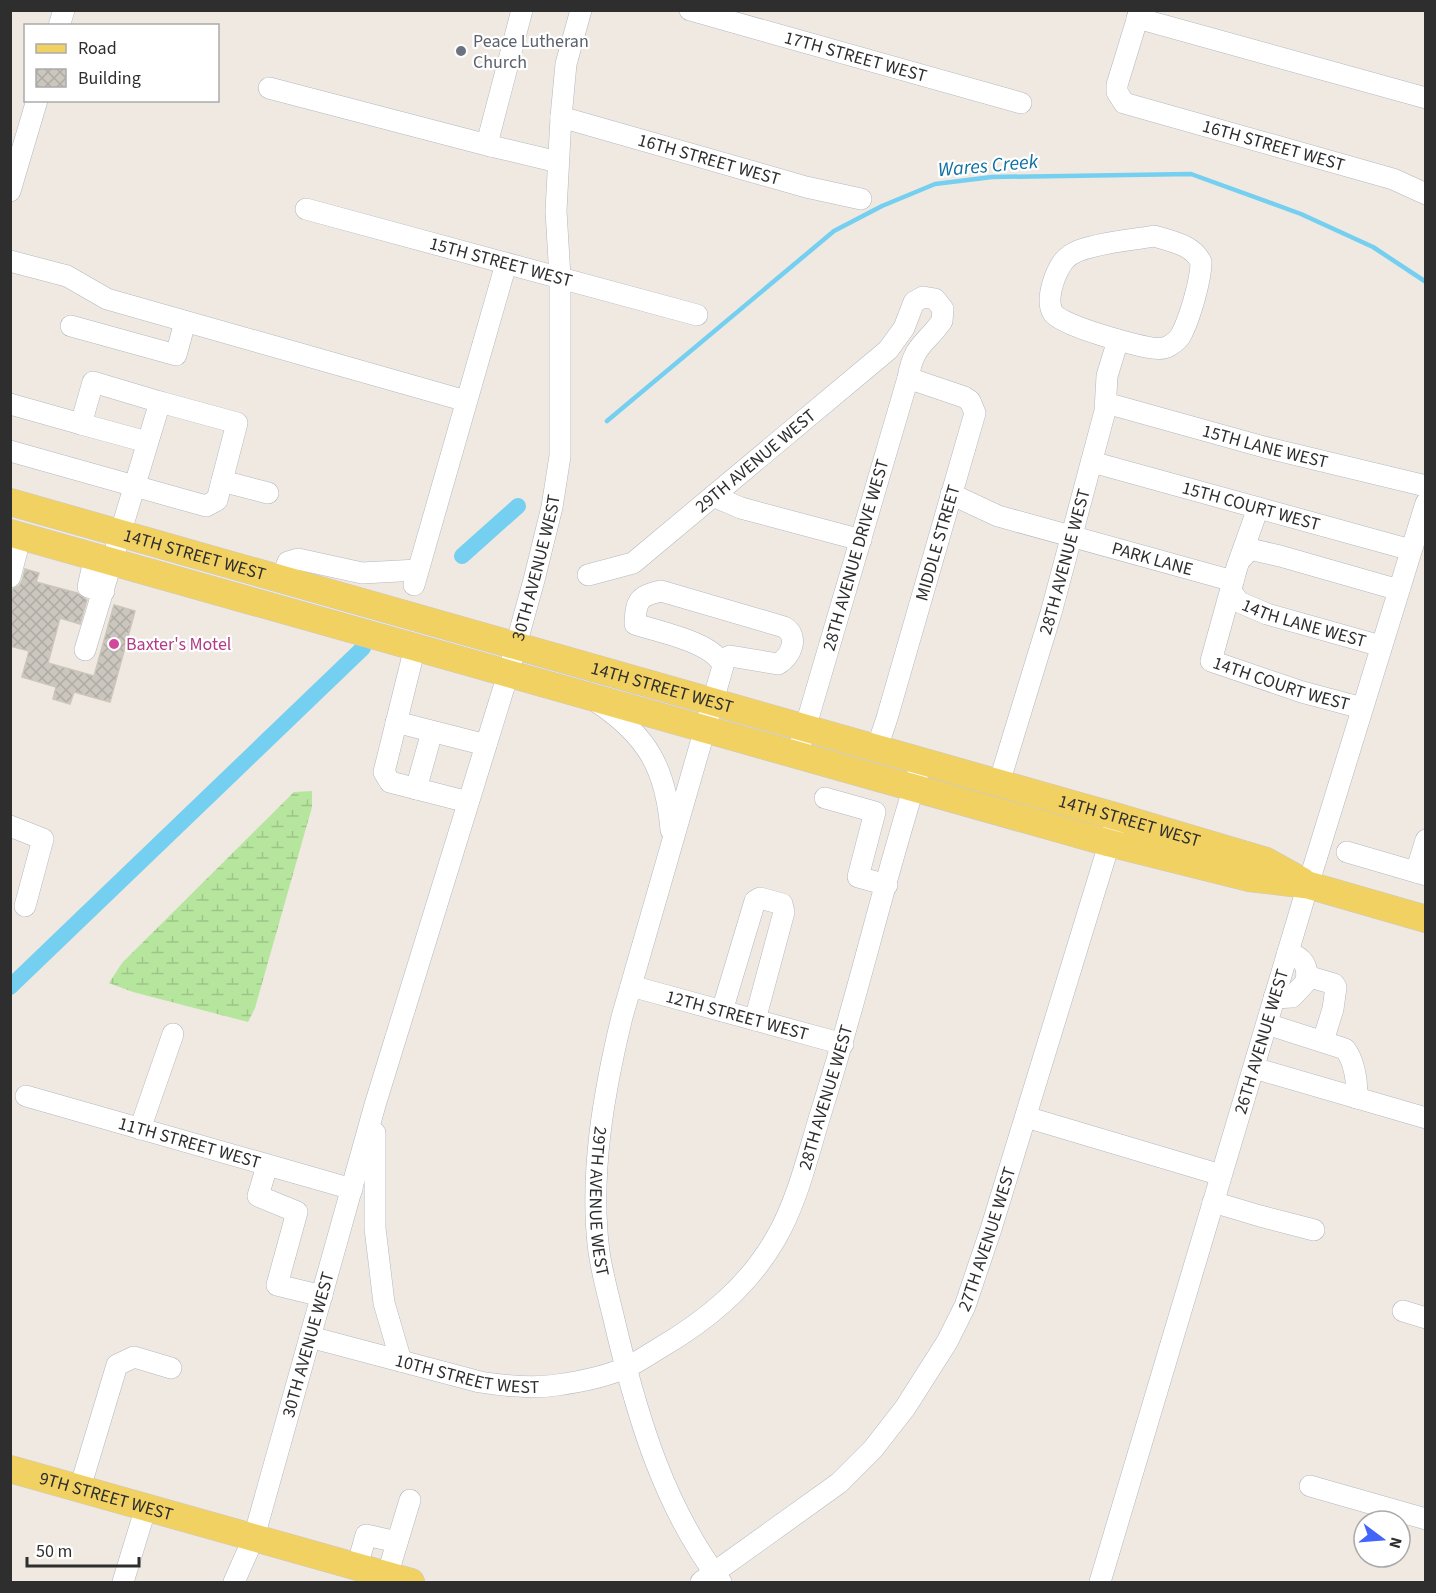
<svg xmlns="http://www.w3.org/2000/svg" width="1436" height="1593" font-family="'Source Sans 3',sans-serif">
  <defs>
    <pattern id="wetland-marsh" width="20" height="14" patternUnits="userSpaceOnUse" patternTransform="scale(1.5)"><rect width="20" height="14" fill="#b6e59e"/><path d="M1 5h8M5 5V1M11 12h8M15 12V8" fill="none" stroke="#9dc588"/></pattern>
    <pattern id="building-cross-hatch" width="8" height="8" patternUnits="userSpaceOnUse" patternTransform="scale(1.5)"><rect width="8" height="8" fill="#cbc7bf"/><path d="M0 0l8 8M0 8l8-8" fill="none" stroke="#afaba4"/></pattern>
  </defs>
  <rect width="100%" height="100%" fill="#efe9e1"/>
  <!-- wetland -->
  <path fill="url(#wetland-marsh)" d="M312,791V807L255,1008L248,1022L133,992L109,983L122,963L294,792Z"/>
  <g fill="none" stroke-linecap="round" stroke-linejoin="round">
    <!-- stream -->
    <path stroke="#75cff0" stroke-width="4.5" d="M607,421L834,231L882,206L935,184L992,177L1191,174L1301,214L1373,247L1426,282"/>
    <!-- canal -->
    <path stroke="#75cff0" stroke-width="16" d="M462,556L518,506
      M10,987L363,648"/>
  </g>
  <!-- building -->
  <path fill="url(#building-cross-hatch)" stroke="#cbc5ba" stroke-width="1.5" d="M25,569L39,573L36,582L77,593L87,600L80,624L60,618L48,663L94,676L114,605L135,611L110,702L74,692L70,704L53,699L56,687L22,677L29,651L10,646V599L13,589L19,586L22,581Z"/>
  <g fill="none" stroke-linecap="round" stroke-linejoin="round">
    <!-- minor casing -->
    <g stroke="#b4b7c1" stroke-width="22">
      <g id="minor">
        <path d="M522,10L489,136L491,146L558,162"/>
        <path id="s1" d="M690,10L1021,103"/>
        <path id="s2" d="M1140,10L1117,85V92L1124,103L1393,179L1426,194"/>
        <path d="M1137,18L1426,98"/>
        <path d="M59,26L64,10"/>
        <path d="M269,88L491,146"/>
        <path id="s3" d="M561,117L806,187L861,199"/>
        <path d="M10,191L37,100"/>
        <path id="s4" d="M306,209L697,315"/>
        <path d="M1154,236C1171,241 1193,245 1201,262C1201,280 1190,317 1182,333C1180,338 1174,343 1169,346C1164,349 1158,349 1152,348C1134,345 1062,326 1053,313C1047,303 1051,288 1055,277C1060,265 1065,256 1078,251C1097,243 1133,240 1154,236Z"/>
        <path d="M10,261L67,276L107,299L466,401"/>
        <path d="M71,326L176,355L185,322"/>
        <path id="s5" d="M1106,403L1264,447L1426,486"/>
        <path d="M10,404L81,424L93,382L160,402"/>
        <path d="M81,424L147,442"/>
        <path d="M10,451L206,506L217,500L237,423L160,402L85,650"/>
        <path id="s6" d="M1092,462L1411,550"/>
        <path d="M222,481L268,493"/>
        <path id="s7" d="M951,494L998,516L1233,581"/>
        <path d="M713,496L741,508L861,540"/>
        <path id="s8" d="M1258,508L1237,567L1211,661L1302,692L1362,708"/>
        <path d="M95,556L88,587L104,591"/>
        <path d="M1242,558L1248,551L1254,550L1280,556L1399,590"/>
        <path id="s9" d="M588,575L633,563L888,350L904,328L914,302L923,297L935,299L943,309L942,321C925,345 914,344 908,378L797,756"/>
        <path d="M10,577L21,535"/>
        <path d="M281,579L288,562L298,559L362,573L418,570"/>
        <path d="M414,585L506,264"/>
        <path id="s10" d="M1232,593L1239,602L1267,614L1381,646"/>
        <path d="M415,647L384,772L390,782L468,802"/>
        <path id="s11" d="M721,660L730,656L778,664C791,657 800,636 784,627L661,591C638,596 636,601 635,624C658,632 714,642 723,666L622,1017C604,1091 589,1175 599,1252C603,1279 611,1305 617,1332C639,1422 665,1508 721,1582"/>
        <path d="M597,702C648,736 666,769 671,830"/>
        <path d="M396,722L486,745"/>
        <path id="s12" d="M877,748L887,718L975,413L970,401L964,397L908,378"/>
        <path id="s13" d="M999,783L1051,613L1105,411L1107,376L1118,340"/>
        <path d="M416,789L432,732"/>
        <path d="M825,798L875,812L858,877L887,885"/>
        <path d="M10,826L43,839L25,906"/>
        <path d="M1347,852L1426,875"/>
        <path d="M1416,872L1426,840"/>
        <path d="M1307,976L1334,984L1336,987L1333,1009L1323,1041"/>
        <path id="s14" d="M631,986L843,1044"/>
        <path d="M1274,998L1292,997L1306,982C1309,965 1303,958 1288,952"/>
        <path d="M722,1011L755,901L760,898L782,904L784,912L755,1020"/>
        <path d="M1267,1024L1345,1049C1355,1062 1357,1082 1357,1098"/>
        <path d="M1254,1068L1426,1118"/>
        <path id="s15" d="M26,1096L352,1189"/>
        <path d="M1026,1117L1221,1175"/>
        <path d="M140,1129L173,1034"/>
        <path d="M375,1133V1228L384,1303L401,1361"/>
        <path d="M267,1166L258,1196L297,1212L277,1285L322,1296"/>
        <path d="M1213,1202L1260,1216L1314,1230"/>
        <path d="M1403,1311L1426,1318"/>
        <path id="s16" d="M310,1337L480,1382C505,1386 531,1389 557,1385C578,1382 608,1376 627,1367C638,1362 648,1355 658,1349C706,1321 748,1287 776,1238C799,1198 809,1150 823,1106C859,992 885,875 922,761"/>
        <path d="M1310,1486L1426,1519"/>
        <path d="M80,1488L117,1365L134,1357L171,1368"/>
        <path d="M357,1567L366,1535L397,1542"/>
        <path d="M387,1576L410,1500"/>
        <path d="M123,1582L146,1507"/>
        <path id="s17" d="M234,1582L254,1537L375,1105L508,674L534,580L552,507L560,456V277L556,211L561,117L566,64L581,10"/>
        <path id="s18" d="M701,1582L839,1483L873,1449L905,1408L947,1342L965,1306L991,1229L1114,828"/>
        <path id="s19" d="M1100,1582L1308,885L1426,503"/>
      </g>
    </g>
    <!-- major casing -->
    <g stroke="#c9c9c9" stroke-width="28">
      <g id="major">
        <path id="s20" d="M10,502L1118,817L1266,861L1302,881"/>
        <path d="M10,533L1109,843L1249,878L1308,885L1426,919"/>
        <path id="s21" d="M10,1469L411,1582"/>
      </g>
    </g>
    <!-- minor -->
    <use href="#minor" stroke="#fff" stroke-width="21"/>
    <!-- major -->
    <use href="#major" stroke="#f2d163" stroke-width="27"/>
  </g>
  <!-- markers -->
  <circle fill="#6b7280" stroke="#fff" stroke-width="2" cx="461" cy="51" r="6"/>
  <circle fill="#d1479c" stroke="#fff" stroke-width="2" cx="114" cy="644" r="6"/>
  <g text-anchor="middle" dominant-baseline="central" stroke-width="4.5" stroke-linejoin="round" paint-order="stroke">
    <!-- worship labels -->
    <g font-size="18" fill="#5b616d" stroke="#fff" text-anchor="start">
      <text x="473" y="41">Peace Lutheran<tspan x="473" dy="21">Church</tspan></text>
    </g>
    <!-- street labels -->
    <g font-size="18" fill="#2e2e2e" stroke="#fff">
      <text stroke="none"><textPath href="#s1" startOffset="172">17TH STREET WEST</textPath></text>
      <text stroke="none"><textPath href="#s2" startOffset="254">16TH STREET WEST</textPath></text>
      <text stroke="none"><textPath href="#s3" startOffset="154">16TH STREET WEST</textPath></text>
      <text stroke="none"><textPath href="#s4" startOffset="202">15TH STREET WEST</textPath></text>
      <text stroke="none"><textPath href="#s5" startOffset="165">15TH LANE WEST</textPath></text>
      <text stroke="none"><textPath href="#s9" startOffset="206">29TH AVENUE WEST</textPath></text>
      <text stroke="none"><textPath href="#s6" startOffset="165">15TH COURT WEST</textPath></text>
      <text stroke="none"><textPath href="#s12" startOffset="214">MIDDLE STREET</textPath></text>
      <text stroke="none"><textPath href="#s20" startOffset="192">14TH STREET WEST</textPath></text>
      <text transform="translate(856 555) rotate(-74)">28TH AVENUE DRIVE WEST</text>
      <text stroke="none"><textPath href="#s7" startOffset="212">PARK LANE</textPath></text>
      <text stroke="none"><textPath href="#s13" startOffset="231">28TH AVENUE WEST</textPath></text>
      <text stroke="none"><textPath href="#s17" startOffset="1059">30TH AVENUE WEST</textPath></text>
      <text stroke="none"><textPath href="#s10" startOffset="80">14TH LANE WEST</textPath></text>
      <text stroke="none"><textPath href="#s8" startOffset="234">14TH COURT WEST</textPath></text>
      <text stroke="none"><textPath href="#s20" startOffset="678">14TH STREET WEST</textPath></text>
      <text stroke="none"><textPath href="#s20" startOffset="1164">14TH STREET WEST</textPath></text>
      <text stroke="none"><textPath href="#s14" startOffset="110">12TH STREET WEST</textPath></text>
      <text stroke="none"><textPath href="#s19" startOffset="564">26TH AVENUE WEST</textPath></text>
      <text stroke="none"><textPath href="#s16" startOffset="675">28TH AVENUE WEST</textPath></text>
      <text stroke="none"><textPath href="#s15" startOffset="170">11TH STREET WEST</textPath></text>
      <text stroke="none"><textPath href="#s11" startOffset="932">29TH AVENUE WEST</textPath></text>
      <text stroke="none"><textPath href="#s18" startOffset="459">27TH AVENUE WEST</textPath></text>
      <text stroke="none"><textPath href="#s17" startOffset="249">30TH AVENUE WEST</textPath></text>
      <text stroke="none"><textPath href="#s16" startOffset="162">10TH STREET WEST</textPath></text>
      <text stroke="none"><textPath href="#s21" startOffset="100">9TH STREET WEST</textPath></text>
    </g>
    <!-- hotel labels -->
    <g font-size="18" fill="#b23c85" stroke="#fff" text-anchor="start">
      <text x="126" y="644">Baxter's Motel</text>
    </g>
    <!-- water labels -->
    <g font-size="20" font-style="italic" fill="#0d6fa3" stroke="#fff">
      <text transform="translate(988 166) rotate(-5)">Wares Creek</text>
    </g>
  </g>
  <!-- border -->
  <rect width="1436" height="1593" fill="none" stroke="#2e2e2e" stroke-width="24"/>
  <!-- legend -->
  <rect x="24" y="24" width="195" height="78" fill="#ffffff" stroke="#ababab" stroke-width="1.5"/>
  <rect x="36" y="44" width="30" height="9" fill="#f2d163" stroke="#ababab" stroke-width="1.5"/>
  <text x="78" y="54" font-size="18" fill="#2e2e2e">Road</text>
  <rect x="36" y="69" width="30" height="18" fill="url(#building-cross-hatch)" stroke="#ababab" stroke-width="1.5"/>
  <text x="78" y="84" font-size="18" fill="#2e2e2e">Building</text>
  <!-- north arrow -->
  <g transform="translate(1382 1539) rotate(106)"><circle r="28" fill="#ffffff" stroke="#ababab" stroke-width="1.5"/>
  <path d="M0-4.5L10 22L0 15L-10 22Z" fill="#4264fb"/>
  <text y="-9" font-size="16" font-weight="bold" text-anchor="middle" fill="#2e2e2e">N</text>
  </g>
  <!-- scale -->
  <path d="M27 1557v9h112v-9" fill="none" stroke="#2e2e2e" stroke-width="3"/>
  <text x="36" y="1557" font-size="18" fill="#2e2e2e" stroke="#ffffff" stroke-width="4.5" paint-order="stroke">50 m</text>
</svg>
